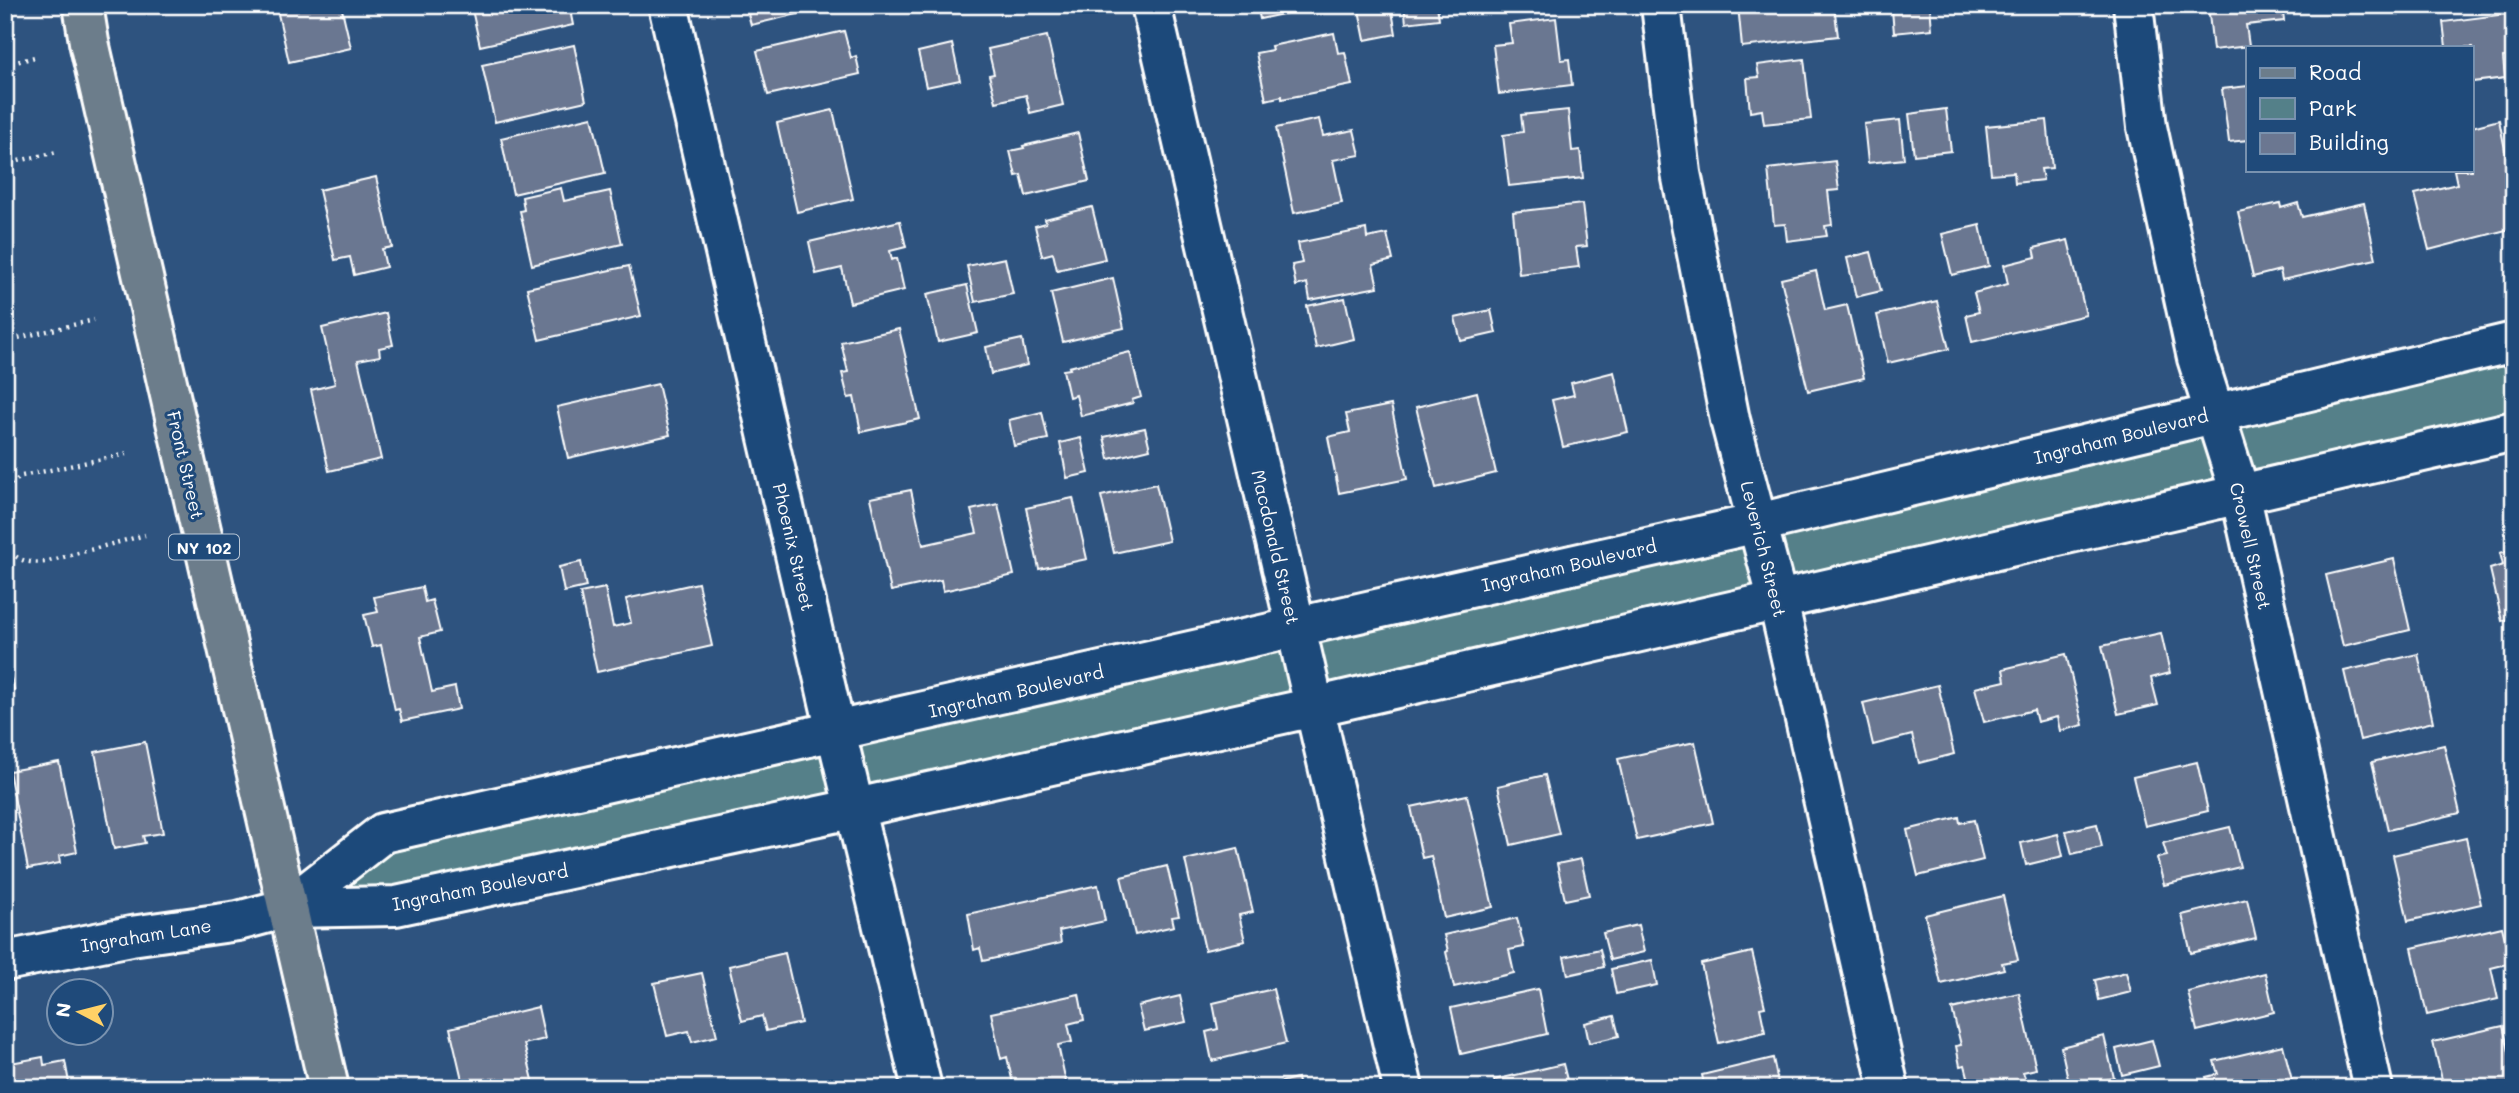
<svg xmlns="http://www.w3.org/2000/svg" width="2519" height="1093" font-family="Mali,sans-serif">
  <rect width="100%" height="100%" fill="#2e537f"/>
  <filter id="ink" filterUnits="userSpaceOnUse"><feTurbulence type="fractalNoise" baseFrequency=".0143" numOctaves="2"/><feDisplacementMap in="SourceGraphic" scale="14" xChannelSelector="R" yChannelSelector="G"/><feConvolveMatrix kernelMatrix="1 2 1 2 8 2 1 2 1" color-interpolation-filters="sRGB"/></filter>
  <g filter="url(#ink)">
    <!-- green -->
    <path fill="#548089" stroke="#aac0c4" stroke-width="2" d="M2514,342V431L1314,707L287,908L383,833Z"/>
    <!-- building -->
    <path fill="#6b7791" stroke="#fff" stroke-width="2" d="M276,5H341L351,48L289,62Z
      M471,5H569L573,25L480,46Z
      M753,5H832V6L751,25L748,14L754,12Z
      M1257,5H1296L1297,11L1260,19Z
      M1358,5H1391L1396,34L1365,40Z
      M1404,5H1437L1439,19L1406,23Z
      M1738,5H1834L1838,36L1742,47Z
      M1966,5H1996V6L1966,10Z
      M2208,5H2282L2284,21L2246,25L2249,46L2213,50Z
      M1930,6L1932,29L1894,33L1892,10Z
      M2506,14L2511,56L2503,57L2505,78L2472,82V47H2446L2443,22Z
      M1556,18L1561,60L1569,59L1572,85L1499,94L1493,45L1512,43L1509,24Z
      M844,31L851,58L856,56L860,74L768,95L757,51Z
      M1334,33L1338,53L1345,52L1352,85L1282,99V96L1266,100L1256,53L1272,50L1271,46Z
      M1047,36L1063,105L1030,113L1026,95L996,102L989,75L994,74L988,49Z
      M952,44L960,80L926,87L918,52Z
      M574,45L586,101L495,122L482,65Z
      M1804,59L1811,119L1764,124L1762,110L1750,112L1747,78L1759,77L1757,65Z
      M2248,86V140L2229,142L2222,89Z
      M1946,109L1951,151L1914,155L1909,114Z
      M833,110L853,199L797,212L777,123Z
      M1568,110L1572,151L1580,150L1583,178L1509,186L1503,135L1523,132L1521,115Z
      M592,117L605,173L513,194L501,138Z
      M1319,119L1323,136L1354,130L1360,155L1333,160L1342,203L1294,213L1276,128Z
      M1900,120L1904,159L1868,163L1864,124Z
      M2047,120L2052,168L2041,169L2043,180L2015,183L2014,172L1991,174L1986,126Z
      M2499,120L2506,154L2514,152V228L2429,250L2415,194L2457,184L2454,170H2472V127Z
      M1078,133L1089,181L1026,196L1021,175L1016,176L1010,151L1024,148L1023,146Z
      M1835,161L1839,190L1828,191L1832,225L1825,226L1827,236L1787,241L1785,224L1774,225L1768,169Z
      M376,177L392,247L382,249L386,267L354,275L350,257L335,260L319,190Z
      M561,188L564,201L610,191L622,244L532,265L520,211L524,210L522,197Z
      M2280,203L2281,208L2298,203L2302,217L2364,203L2376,259L2282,280L2280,270L2253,277L2238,212Z
      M1582,204L1587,246L1576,247L1579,267L1519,274L1513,212Z
      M1092,207L1105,259L1057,270L1053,253L1042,256L1035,226L1046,223L1045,219Z
      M900,221L906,247L890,251L892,260L897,258L904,290L850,303L842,268L816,274L809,242Z
      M1980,225L1989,266L1952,275L1942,234Z
      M1366,229L1367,238L1387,234L1393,260L1373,265L1378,287L1310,300L1307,283L1296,286L1292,265L1302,263L1298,243Z
      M2068,240L2086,315L1972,342L1966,315L1979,312L1974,293L2008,284L2004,265L2036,257L2034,248Z
      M1871,252L1881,291L1856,297L1847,258Z
      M1005,258L1013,294L975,302L967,266Z
      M629,266L641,316L539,340L527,288Z
      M1816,271L1825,310L1847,305L1864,378L1808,391L1781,279Z
      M1113,278L1124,328L1063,342L1051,293Z
      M967,285L978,333L938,342L927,294Z
      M1345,298L1354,339L1316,348L1307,306Z
      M1937,301L1949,349L1888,363L1877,315Z
      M1491,310L1496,333L1461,341L1455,318Z
      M386,313L393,345L379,348L380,356L358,360L381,459L329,471L311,390L335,384L322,328Z
      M899,329L920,419L861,432L854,397L848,398L842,373L848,372L841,342Z
      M1022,339L1027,365L991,374L986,347Z
      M1130,352L1141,397L1132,400L1133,403L1081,416L1076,395L1069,397L1063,370L1070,369L1069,367Z
      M1614,372L1628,432L1563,447L1552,400L1574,395L1571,383Z
      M658,384L670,435L568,458L557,407Z
      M1477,392L1496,473L1436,488L1416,407Z
      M1391,405L1407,479L1339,493L1328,437L1350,432L1346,414Z
      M1042,412L1048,439L1014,446L1009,420Z
      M1145,428L1150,449L1109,459L1104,437Z
      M1081,438L1089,473L1067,478L1060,443Z
      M1156,484L1169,541L1114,553L1101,496Z
      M911,490L923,545L977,533L971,510L998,504L1014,575L943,591L941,580L891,591L870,498Z
      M1073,498L1087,559L1039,569L1026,508Z
      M2514,549V618L2502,621L2490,569L2503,565L2500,553Z
      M2394,559L2410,630L2343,646L2326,575Z
      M581,562L586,587L564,592L559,567Z
      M698,583L712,646L597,672L580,593L605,588L613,627L631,623L626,599Z
      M422,587L425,602L432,600L440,632L420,637L432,692L455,687L459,709L402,721L399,709L395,710L381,645L372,647L364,615L378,612L374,597Z
      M2161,633L2170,673L2151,678L2158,705L2118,714L2102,646Z
      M5,652L14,690L5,692Z
      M2066,654L2083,725L2060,731L2057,717L2037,722L2034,710L1984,722L1975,688L2005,681L2003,669Z
      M2418,654L2433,722L2360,740L2344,671Z
      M1938,685L1954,754L1919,763L1912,735L1873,745L1863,703Z
      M145,742L163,833L143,836L145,843L114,849L95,752Z
      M1695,742L1713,823L1637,840L1618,759Z
      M2444,745L2460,813L2388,830L2372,762Z
      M59,762L77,852L59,856L60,863L28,869L9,771Z
      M2197,762L2208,811L2145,826L2133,777Z
      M1545,775L1559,834L1511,845L1498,786Z
      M1467,795L1493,907L1444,918L1431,856L1422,858L1411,807Z
      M1959,817L1960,823L1974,820L1983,860L1918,876L1907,830Z
      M2097,824L2102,847L2072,854L2066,831Z
      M2230,827L2240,867L2164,885L2157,858L2167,856L2163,843Z
      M2058,834L2063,856L2026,865L2021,843Z
      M2466,838L2481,904L2408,921L2393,855Z
      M1238,848L1253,912L1239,915L1245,941L1205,950L1185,860Z
      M1581,859L1589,895L1565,900L1557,864Z
      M1167,866L1179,916L1172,917L1174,926L1135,935L1121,877Z
      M1098,885L1105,921L1059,931L1061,943L983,961L980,948L974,950L968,914Z
      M2003,896L2018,960L2002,963L2004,969L1941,984L1925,915Z
      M2247,899L2256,938L2191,953L2182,915Z
      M1517,918L1524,947L1509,950L1514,973L1454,987L1446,952L1448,951L1444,935Z
      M1638,925L1644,952L1610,960L1603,933Z
      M2502,927L2511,963L2491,968L2498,999L2427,1015L2412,948Z
      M1600,949L1604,967L1568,975L1564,957Z
      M1752,952L1765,1007L1760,1008L1765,1032L1719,1043L1701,964Z
      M785,953L801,1023L766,1031L762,1016L742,1021L729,966Z
      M1652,960L1657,985L1616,994L1611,969Z
      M2126,972L2131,992L2099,1000L2095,980Z
      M702,973L717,1036L692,1042L689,1031L667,1036L654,983Z
      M2265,973L2274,1012L2197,1031L2188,992Z
      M1273,989L1286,1043L1212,1061L1206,1032L1218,1029L1213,1003Z
      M1538,989L1547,1034L1461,1054L1451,1008Z
      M2019,993L2036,1069L2023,1072L2026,1080L1994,1088H1971L1965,1065L1960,1066L1956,1046L1961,1045L1952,1009Z
      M1079,994L1084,1020L1068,1024L1072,1042L1058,1045L1066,1082L1041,1088H1014L1007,1057L1001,1059L991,1013Z
      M1180,996L1186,1022L1144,1031L1138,1006Z
      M538,1007L545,1039L524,1044L535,1088H464L450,1028Z
      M1614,1016L1619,1036L1589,1043L1585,1023Z
      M2503,1026L2514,1073V1088H2444L2433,1042Z
      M2104,1036L2114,1078L2070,1088L2061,1047Z
      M2152,1040L2159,1066L2122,1075L2116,1049Z
      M2283,1045L2294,1088H2209L2206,1077L2218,1074L2214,1061Z
      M43,1057L44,1065L65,1061L70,1088H5V1064Z
      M1773,1058L1779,1088H1705L1702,1075Z
      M1563,1064L1569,1088H1496L1494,1080Z
      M1297,1078L1299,1088H1254Z
      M1630,1078L1632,1088H1595V1086Z
      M583,1081L585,1088H554Z"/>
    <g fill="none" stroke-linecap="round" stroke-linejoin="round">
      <!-- street casing -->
      <g stroke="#fff" stroke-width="44">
        <path id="street" d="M668,5L836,732L922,1088
          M1151,5L1403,1088
          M1661,5L1681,173L1730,420L1778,601L1889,1088
          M2133,5L2147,127L2197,358L2240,493L2373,1088
          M287,908L383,833L1758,523L2514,342
          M5,961L131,936L238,921L287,908L396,906L856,808L1314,707L2514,431"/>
      </g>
      <!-- primary casing -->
      <g stroke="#fff" stroke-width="44">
        <path id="primary" d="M83,5L89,42L329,1088"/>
      </g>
      <!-- path -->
      <path stroke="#fff" stroke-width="4.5" stroke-dasharray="2 5" stroke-linecap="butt" d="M5,65L35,57
        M5,164L57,152
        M5,341L94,320
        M5,488L22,476L126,454
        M5,539C10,559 26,564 45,562L145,535"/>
      <!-- street -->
      <use href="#street" stroke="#1f4a7a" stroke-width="38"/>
      <!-- primary -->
      <use href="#primary" stroke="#6c7d8b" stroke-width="38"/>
    </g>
  </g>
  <g text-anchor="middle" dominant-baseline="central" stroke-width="6" stroke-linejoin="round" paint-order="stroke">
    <!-- shield labels -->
    <rect fill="#1f4a7a" stroke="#bcc9d7" stroke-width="2" x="169" y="534.5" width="70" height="25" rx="5"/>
    <g font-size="16" font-weight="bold" fill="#fff">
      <text x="204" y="547">NY 102</text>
    </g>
    <!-- street labels -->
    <g font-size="18" fill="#fff" stroke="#1f4a7a">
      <text transform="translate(2121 436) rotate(-14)">Ingraham Boulevard</text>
      <text transform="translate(186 465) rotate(77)">Front Street</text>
      <text transform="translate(2251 546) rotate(77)">Crowell Street</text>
      <text transform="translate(794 547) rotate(77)">Phoenix Street</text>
      <text transform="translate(1276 547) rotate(77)">Macdonald Street</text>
      <text transform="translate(1764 549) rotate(76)">Leverich Street</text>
      <text transform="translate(1569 565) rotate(-13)">Ingraham Boulevard</text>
      <text transform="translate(1016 691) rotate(-13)">Ingraham Boulevard</text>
      <text transform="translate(480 887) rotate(-11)">Ingraham Boulevard</text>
      <text transform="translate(146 935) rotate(-9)">Ingraham Lane</text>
    </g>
  </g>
  <!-- margin -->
  <rect width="2519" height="1093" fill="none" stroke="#1f4a7a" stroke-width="28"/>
  <rect x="14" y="14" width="2491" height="1065" fill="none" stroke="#fff" stroke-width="2.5" filter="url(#ink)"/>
  <!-- legend -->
  <rect x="2246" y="46" width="228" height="126" fill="#1f4a7a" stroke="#7992af" stroke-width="2"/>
  <rect x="2260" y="68" width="35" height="10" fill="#6c7d8b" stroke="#7992af" stroke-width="2"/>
  <text x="2309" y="80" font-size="21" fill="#ffffff">Road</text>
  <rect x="2260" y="98" width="35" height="21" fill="#548089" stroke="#7992af" stroke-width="2"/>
  <text x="2309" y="116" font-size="21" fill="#ffffff">Park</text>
  <rect x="2260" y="133" width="35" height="21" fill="#6b7791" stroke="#7992af" stroke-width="2"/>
  <text x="2309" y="150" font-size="21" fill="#ffffff">Building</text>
  <!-- north arrow -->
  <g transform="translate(80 1012) rotate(277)"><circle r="33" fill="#1f4a7a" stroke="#7992af" stroke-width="2"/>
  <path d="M0-5L12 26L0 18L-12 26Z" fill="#ffd166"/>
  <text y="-10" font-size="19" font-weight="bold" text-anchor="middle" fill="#ffffff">N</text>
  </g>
</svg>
